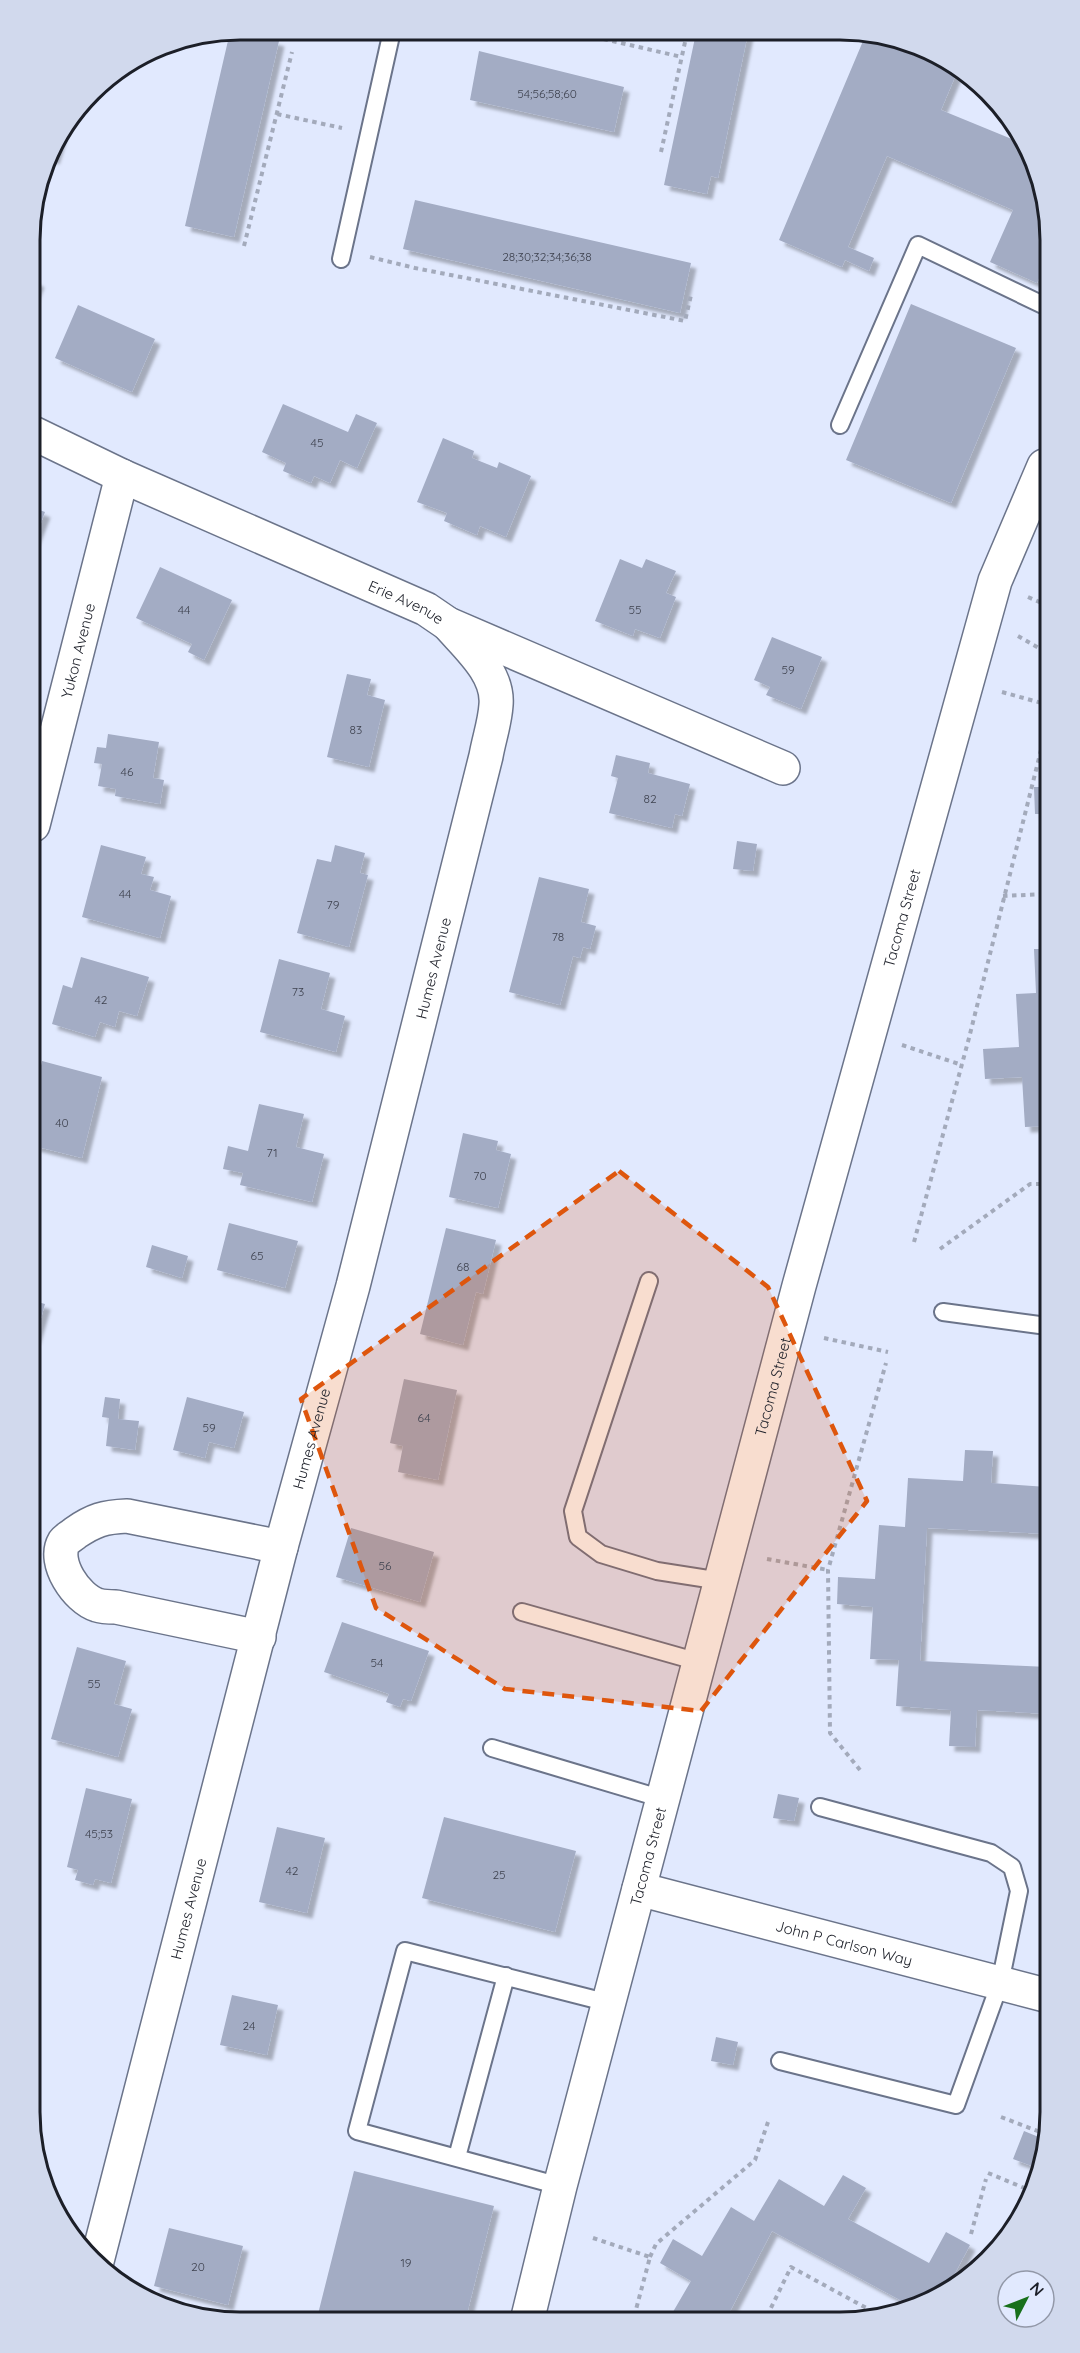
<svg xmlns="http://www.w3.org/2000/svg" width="1080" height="2353" font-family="Quicksand,sans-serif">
  <defs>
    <filter id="shadow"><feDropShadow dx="5.5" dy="5.5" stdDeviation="1.5" flood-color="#0004"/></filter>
  </defs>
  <rect width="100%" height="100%" fill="#e1e9fe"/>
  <!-- building -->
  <path fill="#a3acc4" filter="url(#shadow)" d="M235,31L279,41L234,237L185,226L230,32Z
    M696,33H748L718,178L711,176L707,194L664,185Z
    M866,34H880L957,72L941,110L1026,145L1043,186V269L1037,283L990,262L1013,210L887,156L848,247L874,258L869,271L845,260L842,267L779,240Z
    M479,51L624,87L614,132L470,100Z
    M62,133L54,159L49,157L52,147Z
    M415,200L691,263L680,313L403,249Z
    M31,278L39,282L31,302Z
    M911,304L1016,348L951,503L846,460Z
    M78,305L155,339L132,392L55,358Z
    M283,404L348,432L356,414L377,423L357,468L340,460L330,483L314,476L311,483L283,471L286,463L262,452Z
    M443,438L474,451L472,458L497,468L499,462L531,476L506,537L480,526L477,535L444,521L447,513L417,502Z
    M31,507L45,512L32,546Z
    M620,559L642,568L646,559L676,571L666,593L676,597L660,638L635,629L633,636L595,621Z
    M160,567L232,600L204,660L188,652L192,644L136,618Z
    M772,637L822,657L801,709L766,695L770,687L754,680Z
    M347,674L371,679L367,695L385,700L369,767L327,757Z
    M108,734L159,742L153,778L164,780L160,804L115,796L116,789L98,786L102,764L94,763L97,747L106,748Z
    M616,755L650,763L648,773L690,784L682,816L675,814L672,828L609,813L618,778L611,776Z
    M1034,787H1045V814H1035Z
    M737,841L757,844L753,871L733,869Z
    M101,845L146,857L141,874L154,877L150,890L171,896L160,938L82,917Z
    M335,845L365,853L360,873L368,875L349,947L297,933L317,859L331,862Z
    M539,877L589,889L581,922L596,926L590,949L583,947L580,958L573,956L560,1005L509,992Z
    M1034,949H1045L1046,1126L1025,1127L1022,1077L985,1079L983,1049L1019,1047L1016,994L1036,993Z
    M81,957L149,977L137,1016L119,1011L115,1027L100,1022L95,1037L52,1024L63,985L72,988Z
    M279,959L330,973L321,1009L345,1016L336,1052L260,1032Z
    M42,1061L102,1077L82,1158L34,1146V1097Z
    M259,1104L304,1114L296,1147L324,1154L312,1202L240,1185L243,1173L223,1169L228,1146L248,1151Z
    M463,1133L498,1141L496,1150L511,1154L498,1208L449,1197Z
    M229,1223L298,1241L285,1288L217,1270Z
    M446,1228L496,1240L483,1294L476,1292L463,1345L420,1334Z
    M152,1245L188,1256L182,1278L146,1267Z
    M34,1301L45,1304L35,1339H34Z
    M404,1379L457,1390L438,1480L398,1472L403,1446L390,1443Z
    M105,1397L120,1399L118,1419L139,1421L135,1450L106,1446L109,1418L102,1417Z
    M187,1397L244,1412L234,1448L209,1442L205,1458L173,1450Z
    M965,1450L993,1451L991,1483L1047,1487V1534L927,1528L920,1661L1048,1667V1714L977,1710L975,1747L949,1746L951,1710L896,1706L899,1660L870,1659L873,1607L837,1604L838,1577L875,1579L879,1525L905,1527L908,1478L963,1481Z
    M351,1528L434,1552L420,1602L336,1577Z
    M342,1622L429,1651L411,1701L403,1699L400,1707L386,1702L389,1694L324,1672Z
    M77,1647L126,1661L114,1704L132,1709L118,1757L51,1739Z
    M86,1788L132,1799L111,1883L95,1879L93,1885L75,1880L78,1870L67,1867Z
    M778,1794L799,1798L794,1821L773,1818Z
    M444,1817L576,1851L555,1932L422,1898Z
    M277,1827L325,1838L307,1913L259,1902Z
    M232,1995L278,2005L267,2055L220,2045Z
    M716,2037L738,2042L733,2065L711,2061Z
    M1024,2131L1046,2140L1040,2169L1013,2159Z
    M354,2171L494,2206L466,2318H317Z
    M843,2175L866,2188L848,2219L929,2263L946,2232L970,2245L954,2275L964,2281L956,2288L913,2307L772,2231L727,2317H670L691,2281L660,2263L673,2239L702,2256L731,2207L754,2221L779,2179L824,2206Z
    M169,2228L243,2246L228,2305L154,2286Z"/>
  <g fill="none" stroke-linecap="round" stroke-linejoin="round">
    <!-- lane casing -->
    <g stroke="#6b748a" stroke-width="20">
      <path id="lane" d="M341,259L392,31
        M840,425L918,245L1043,305
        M649,1281L573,1511L578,1537L601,1554L657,1571L721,1581
        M943,1312L1047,1326
        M522,1612L699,1662
        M492,1748L663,1799
        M780,2061L956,2105L1000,1983L1019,1891L1012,1867L991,1853L820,1807
        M457,2157L506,1976
        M560,2186L357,2131L405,1951L609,2003"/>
    </g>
    <!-- street casing -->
    <g stroke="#6b748a" stroke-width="36">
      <g id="street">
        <path id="s1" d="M31,432L122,476L426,609L448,624L783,768"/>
        <path id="s2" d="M33,825L122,476"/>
        <path d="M259,1637L116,1607C110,1607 103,1607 97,1605C77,1599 52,1562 64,1542C66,1539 72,1536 75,1533C94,1520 104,1517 127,1516L281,1547"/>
        <path id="s3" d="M639,1889L1049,1996"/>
        <path id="s4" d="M96,2265L281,1547L353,1286L486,756C489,739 495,722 496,705C499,673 467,646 448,624"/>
      </g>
    </g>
    <!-- secondary casing -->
    <g stroke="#6b748a" stroke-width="36">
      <g id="secondary">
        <path id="s5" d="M528,2317L560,2186L799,1286L995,581L1044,466"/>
      </g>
    </g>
    <!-- path -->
    <path stroke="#a3aabb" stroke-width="4" stroke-dasharray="4.5 4.5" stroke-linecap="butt" d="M586,35L682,57
      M277,114L342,128
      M661,152L687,33
      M244,246L292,52
      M370,257L415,268L685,321L691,295
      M1028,597L1044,604
      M1018,636L1044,651V654
      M1002,692L1045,704
      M1003,896L1045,894
      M902,1045L962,1065
      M914,1242L969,1038L1045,734
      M940,1249L1030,1184H1046
      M824,1338L888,1352
      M767,1559L828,1570
      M860,1770L830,1733L828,1570L886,1363
      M1001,2117L1048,2135
      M988,2173L1034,2192
      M971,2234L986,2179
      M593,2238L650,2257L634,2317
      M650,2257L656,2244L755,2160L768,2122
      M767,2316L791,2267L881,2316"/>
    <!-- lane -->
    <use href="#lane" stroke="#fff" stroke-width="16"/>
    <!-- street -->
    <use href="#street" stroke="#fff" stroke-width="33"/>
    <!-- secondary -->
    <use href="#secondary" stroke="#fff" stroke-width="33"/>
  </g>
  <!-- marked area -->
  <path fill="#de560d" fill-opacity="0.2" stroke="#de560d" stroke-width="4.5" stroke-dasharray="12 8" stroke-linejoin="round" d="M619,1171L768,1287L867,1501L701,1711L505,1689L376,1608L301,1399Z"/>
  <g text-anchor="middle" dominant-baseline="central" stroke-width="4.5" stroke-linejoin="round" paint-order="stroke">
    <!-- number labels -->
    <g font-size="12" fill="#3e424f">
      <text x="547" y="93">54;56;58;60</text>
      <text x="547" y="256">28;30;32;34;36;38</text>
      <text x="317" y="442">45</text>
      <text x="184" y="609">44</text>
      <text x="635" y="609">55</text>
      <text x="788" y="669">59</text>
      <text x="356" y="729">83</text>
      <text x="127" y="771">46</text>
      <text x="650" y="798">82</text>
      <text x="125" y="893">44</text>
      <text x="333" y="904">79</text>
      <text x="558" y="936">78</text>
      <text x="298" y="991">73</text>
      <text x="101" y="999">42</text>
      <text x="62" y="1122">40</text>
      <text x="272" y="1152">71</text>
      <text x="480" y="1175">70</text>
      <text x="257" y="1255">65</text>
      <text x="463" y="1266">68</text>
      <text x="424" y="1417">64</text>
      <text x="209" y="1427">59</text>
      <text x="385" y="1565">56</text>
      <text x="377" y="1662">54</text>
      <text x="94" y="1683">55</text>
      <text x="99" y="1833">45;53</text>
      <text x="292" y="1870">42</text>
      <text x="499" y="1874">25</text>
      <text x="249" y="2025">24</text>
      <text x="406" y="2262">19</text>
      <text x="198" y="2266">20</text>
    </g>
    <!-- street labels -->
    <g font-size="15" fill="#1c1f28" stroke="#e1e9fe">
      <text stroke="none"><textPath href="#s1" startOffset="412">Erie Avenue</textPath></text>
      <text stroke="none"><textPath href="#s2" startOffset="180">Yukon Avenue</textPath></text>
      <text stroke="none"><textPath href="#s5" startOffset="1448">Tacoma Street</textPath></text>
      <text stroke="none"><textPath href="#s4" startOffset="1340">Humes Avenue</textPath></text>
      <text stroke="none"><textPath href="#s5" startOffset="962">Tacoma Street</textPath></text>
      <text stroke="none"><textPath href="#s4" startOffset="854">Humes Avenue</textPath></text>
      <text stroke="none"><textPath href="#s5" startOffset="476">Tacoma Street</textPath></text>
      <text stroke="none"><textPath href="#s4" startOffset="368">Humes Avenue</textPath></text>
      <text stroke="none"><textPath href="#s3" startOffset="212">John P Carlson Way</textPath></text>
    </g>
  </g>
  <!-- crop -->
  <path d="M0 0H1080V2353H0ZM240 40H840A200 200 0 0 1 1040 240V2112A200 200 0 0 1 840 2312H240A200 200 0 0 1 40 2112V240A200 200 0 0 1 240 40Z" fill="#d1d9ed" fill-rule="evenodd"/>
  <path fill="none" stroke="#1c1f28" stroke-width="3" d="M240 40H840A200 200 0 0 1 1040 240V2112A200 200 0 0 1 840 2312H240A200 200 0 0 1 40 2112V240A200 200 0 0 1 240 40Z"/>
  <!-- north arrow -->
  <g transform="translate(1026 2299) rotate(48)"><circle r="28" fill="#e1e9fe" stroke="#9298a8" stroke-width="1.5"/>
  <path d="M0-4.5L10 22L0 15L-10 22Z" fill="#17701b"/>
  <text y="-9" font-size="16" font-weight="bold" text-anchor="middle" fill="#1c1f28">N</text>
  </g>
</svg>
